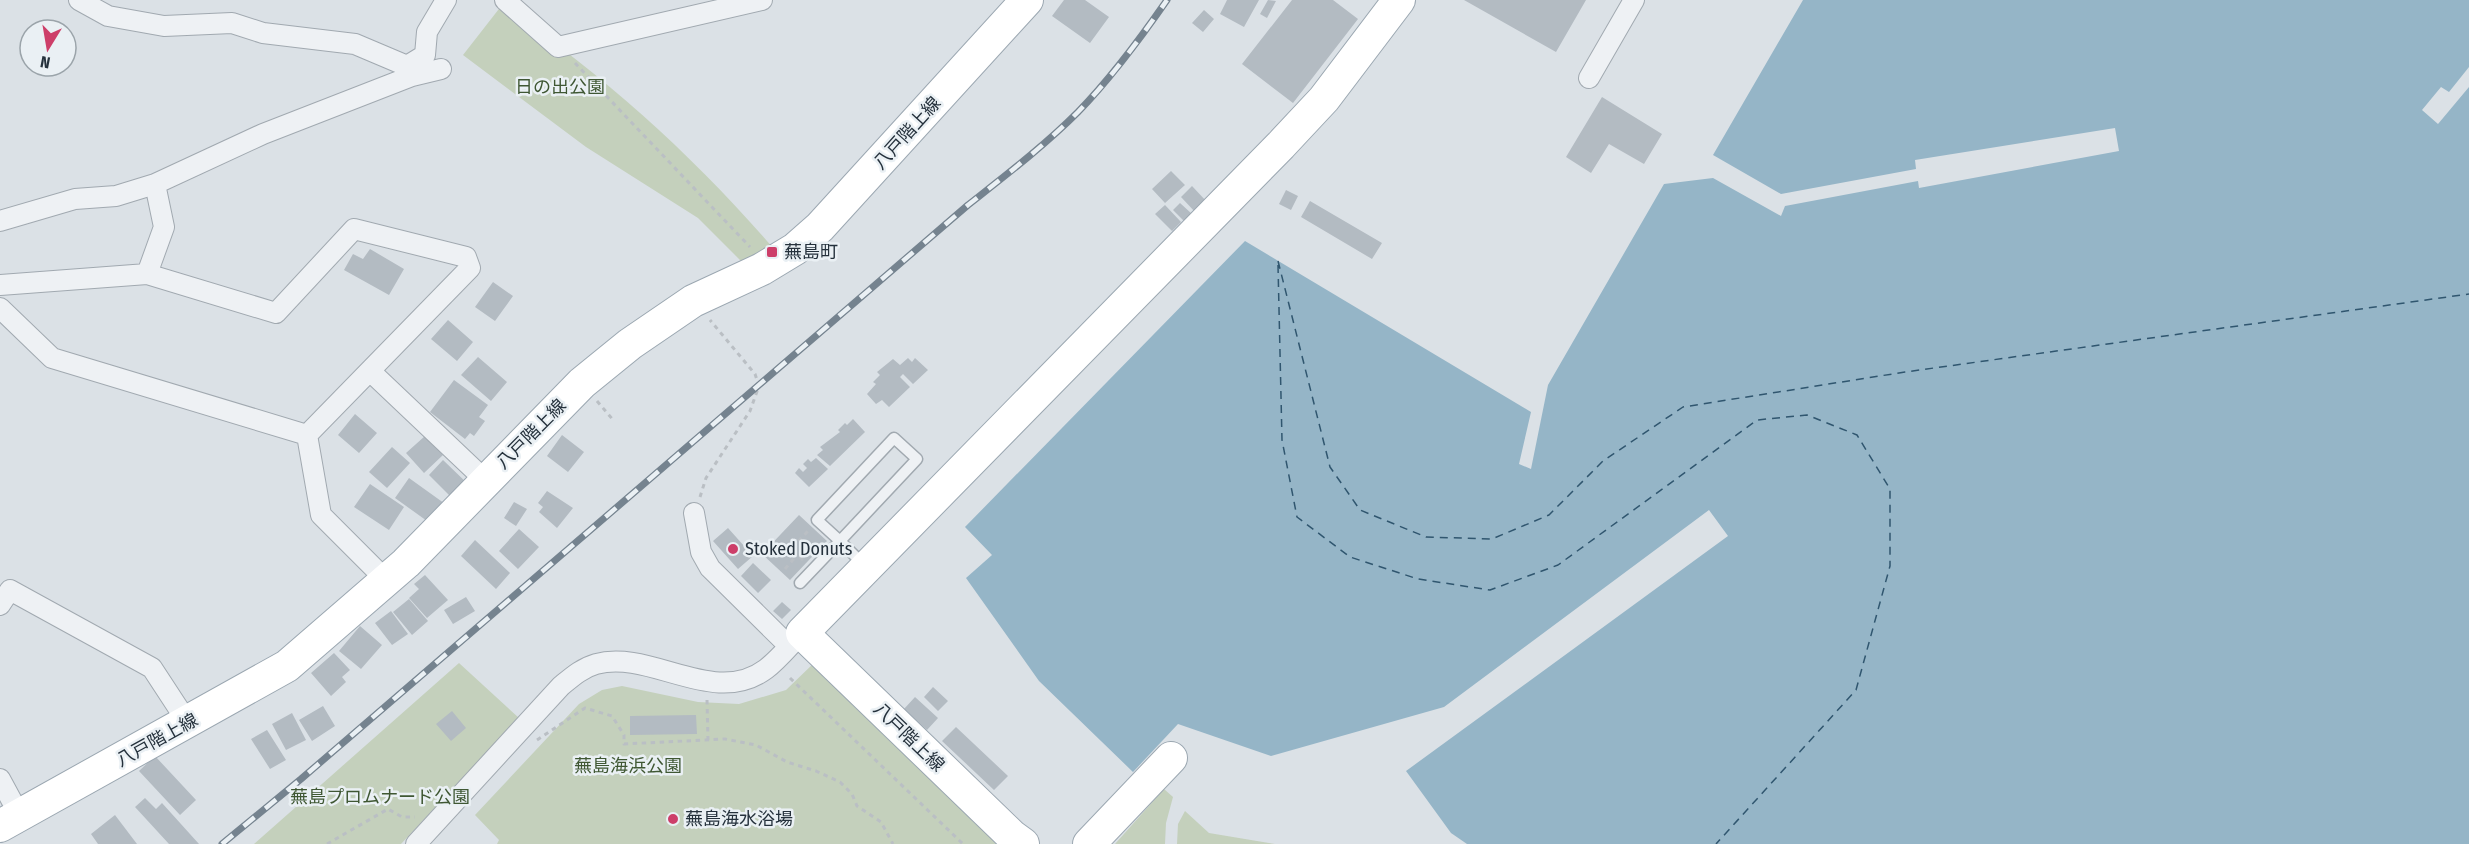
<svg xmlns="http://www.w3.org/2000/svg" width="2469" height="844" font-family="'Fira Sans Condensed','Noto Sans JP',sans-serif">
  <rect width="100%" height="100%" fill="#dbe1e6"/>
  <!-- green -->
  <path fill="#c4d0bc" d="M502,5C605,76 693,155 775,250L747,267L698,218L586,147L463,55Z
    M815,662L1000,844H497L499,840L475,815L579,704L602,690L622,686L698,702L739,704L786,690Z
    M459,663L519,718L401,844H254Z
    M1164,789L1173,797L1166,823L1165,844H1115Z
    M1185,811L1209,833L1275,844H1177L1178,824Z"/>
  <!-- water -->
  <path fill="#95b5c7" d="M1803,0H2469V67L2449,92L2441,87L2422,110L2438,124L2469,87V844H1467L1451,833L1406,771L1728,536L1709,510L1444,707L1271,756L1178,724L1133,772L1039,681L966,578L992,555L965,527L1245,241L1531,412L1519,464L1531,469L1548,385L1664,184L1713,178L1781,216L1785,206L1918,181L1919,188L2119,151L2115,128L1915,160L1916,169L1781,194L1713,155Z"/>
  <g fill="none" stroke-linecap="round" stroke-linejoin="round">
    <!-- ferry -->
    <path stroke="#30566f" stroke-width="1.5" stroke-dasharray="8 6" stroke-linecap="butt" d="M1278,261L1330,467L1360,510L1426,537L1492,539L1549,515L1603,461L1683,407L1905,372L2469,294
      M1278,265L1282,440L1297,517L1350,557L1418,579L1490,590L1558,565L1757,420L1807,415L1857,435L1890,489V566L1856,690L1716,844"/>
  </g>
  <!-- building -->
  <path fill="#b3bbc2" d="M1064,0H1085L1109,17L1090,43L1052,16Z
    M1227,0H1259L1244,27L1220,14Z
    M1268,0L1276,1L1267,18L1260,14Z
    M1292,0H1333L1358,19L1293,103L1242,64Z
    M1464,0H1586L1556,52Z
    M1204,10L1214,19L1203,32L1192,23Z
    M1602,97L1662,134L1644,164L1609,144L1591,173L1566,157Z
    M1171,171L1185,185L1165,203L1152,189Z
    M1192,186L1207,202L1196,213L1181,197Z
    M1286,190L1298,196L1291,210L1279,204Z
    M1310,201L1382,243L1372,259L1301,217Z
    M1180,203L1192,214L1184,221L1173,210Z
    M1165,205L1181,222L1172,231L1155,214Z
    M370,249L404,269L389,295L344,270L353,254L363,259Z
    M493,282L513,296L495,321L475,307Z
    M448,320L473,342L457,361L431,339Z
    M478,357L507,382L491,401L461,375Z
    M908,358L912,362L915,358L928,370L913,384L903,374L900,377L910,387L889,407L882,400L876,404L867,394L876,384L873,382L880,375L877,372L893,359L900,365Z
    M454,380L488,405L479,417L485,421L474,436L470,433L465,439L430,412Z
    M355,414L377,433L359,453L338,435Z
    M853,419L865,432L830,466L817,455L823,450L820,447L840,432L838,430L845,423L847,425Z
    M562,435L584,452L568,472L547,456Z
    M425,436L443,455L424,473L406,453Z
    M392,447L410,463L387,488L369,472Z
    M816,458L828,469L809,487L795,473L799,468L803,472L807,468L803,464L808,459L811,462Z
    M443,460L470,486L455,501L429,475Z
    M409,478L448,506L434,526L395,498Z
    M370,484L404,507L389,530L354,507Z
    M547,491L573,508L557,528L539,512L543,507L538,503Z
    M514,502L527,509L516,526L504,518Z
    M799,515L827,541L790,580L762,554Z
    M728,528L753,556L738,569L713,541Z
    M519,529L539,547L518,569L499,551Z
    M475,540L510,573L496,589L461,556Z
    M753,563L771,580L758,593L741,576Z
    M425,575L448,600L427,618L409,598L419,589L414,584Z
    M466,597L475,611L453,624L444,610Z
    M409,599L428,621L412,635L393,612Z
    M782,602L791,610L782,619L773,611Z
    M391,611L408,634L392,645L375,623Z
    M360,626L382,645L361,669L339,651Z
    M334,653L350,670L342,677L346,682L331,696L311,673Z
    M933,687L948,701L938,711L924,697Z
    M915,697L938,718L927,730L904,709Z
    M323,706L335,726L312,741L299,720Z
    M452,711L466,728L451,741L436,724Z
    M292,713L306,740L286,750L272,724Z
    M696,715L697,734L630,735V716Z
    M956,727L1008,776L994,790L942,741Z
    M267,730L286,760L270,769L251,739Z
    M155,756L196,800L180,815L139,771Z
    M145,798L156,809L162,803L199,844H169L135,807Z
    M115,815L137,844H98L91,834Z"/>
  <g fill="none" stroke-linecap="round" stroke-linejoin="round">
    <!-- service casing -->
    <g stroke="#a1a9b0" stroke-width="13">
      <path id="service" d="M894,438L917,459L840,541L817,520Z
        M800,583L840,541L864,565"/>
    </g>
    <!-- minor casing -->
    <g stroke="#a1a9b0" stroke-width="22">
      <path id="minor" d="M79,0L108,16L164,26L232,23L263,33L355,44L407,66L412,76
        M505,0L558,47L762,0
        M407,66L425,55L427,32L446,0
        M1589,78L1634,0
        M0,221L75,199L116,196L155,184L263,134L412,76L441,69
        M0,285L147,274L164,227L155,184
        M0,308L52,358L307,435L470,268L466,257L354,229L276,313L147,274
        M370,371L485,480
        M307,435L321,515L386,580
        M694,513L701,552L710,568L789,646
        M0,605L10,590L152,668L188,723
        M0,779L20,816
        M416,844L561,686C572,677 582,668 596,664C651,649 714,708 766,669C779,659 790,645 802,633"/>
    </g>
    <!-- primary casing -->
    <g stroke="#9ba7b1" stroke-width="34">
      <path id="primary" d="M0,826L287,666L406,563L582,383L630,344L693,301L762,269L795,249L820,227L1027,0
        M1023,844L1012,836L802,633L1281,145L1324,99L1399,0
        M1089,844L1171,758"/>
    </g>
    <!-- path -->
    <path stroke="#babfc4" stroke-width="3" stroke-dasharray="4.5 4.5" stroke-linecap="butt" d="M575,63L750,247
      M597,401L614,421
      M700,497L706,478L750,411L759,386L755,374L710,320
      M803,560L791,549L808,531
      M785,569L797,555
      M790,678L963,844
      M707,700L708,740
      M537,740L585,708L612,716L624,735V744L725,739L756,745L787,762L816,771L840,782L852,794L857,806L881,822L893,844
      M327,844L388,809L402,817H415"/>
    <!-- service -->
    <use href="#service" stroke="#eef1f4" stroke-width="10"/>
    <!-- minor -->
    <use href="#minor" stroke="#eef1f4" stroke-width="20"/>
    <!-- primary -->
    <use href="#primary" stroke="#fff" stroke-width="32"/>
    <!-- rail casing -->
    <g stroke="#75838f" stroke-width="7">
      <path id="rail" d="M222,844L301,779L968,205C1006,175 1044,146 1078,112C1111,78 1140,39 1167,0"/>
    </g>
    <!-- rail -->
    <use href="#rail" stroke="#eaf0f4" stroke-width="4.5" stroke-dasharray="14" stroke-linecap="butt"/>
  </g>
  <!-- markers -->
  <g fill="#cd3e69" stroke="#eaf0f4" stroke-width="2">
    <rect x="766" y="246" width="12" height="12" rx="3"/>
    <circle cx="733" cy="549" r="6"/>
    <circle cx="673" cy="819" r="6"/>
  </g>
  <g text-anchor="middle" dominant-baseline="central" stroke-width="5" stroke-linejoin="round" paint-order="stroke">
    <!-- park labels -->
    <g font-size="18" fill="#3f5733" stroke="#eaf0f4">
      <text x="560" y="87">日の出公園</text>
      <text x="628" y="766">蕪島海浜公園</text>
      <text x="380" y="797">蕪島プロムナード公園</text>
    </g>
    <!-- street labels -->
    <g font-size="18" fill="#25313c" stroke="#eaf0f4">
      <text transform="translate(907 133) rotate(-48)">八戸階上線</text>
      <text transform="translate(531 434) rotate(-45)">八戸階上線</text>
      <text transform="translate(909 737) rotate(44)">八戸階上線</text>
      <text transform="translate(157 740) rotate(-29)">八戸階上線</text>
    </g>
    <!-- poi labels -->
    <g font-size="18" fill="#25313c" stroke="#eaf0f4" text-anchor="start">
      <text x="784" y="252">蕪島町</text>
      <text x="745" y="549">Stoked Donuts</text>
      <text x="685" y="819">蕪島海水浴場</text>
    </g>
  </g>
  <!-- north arrow -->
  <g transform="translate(48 48) rotate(191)"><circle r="28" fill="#eaf0f4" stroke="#9ba4aa" stroke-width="1.5"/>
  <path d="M0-4.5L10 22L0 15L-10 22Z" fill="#cd3e69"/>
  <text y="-9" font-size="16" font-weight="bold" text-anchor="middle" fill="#25313c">N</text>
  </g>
</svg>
